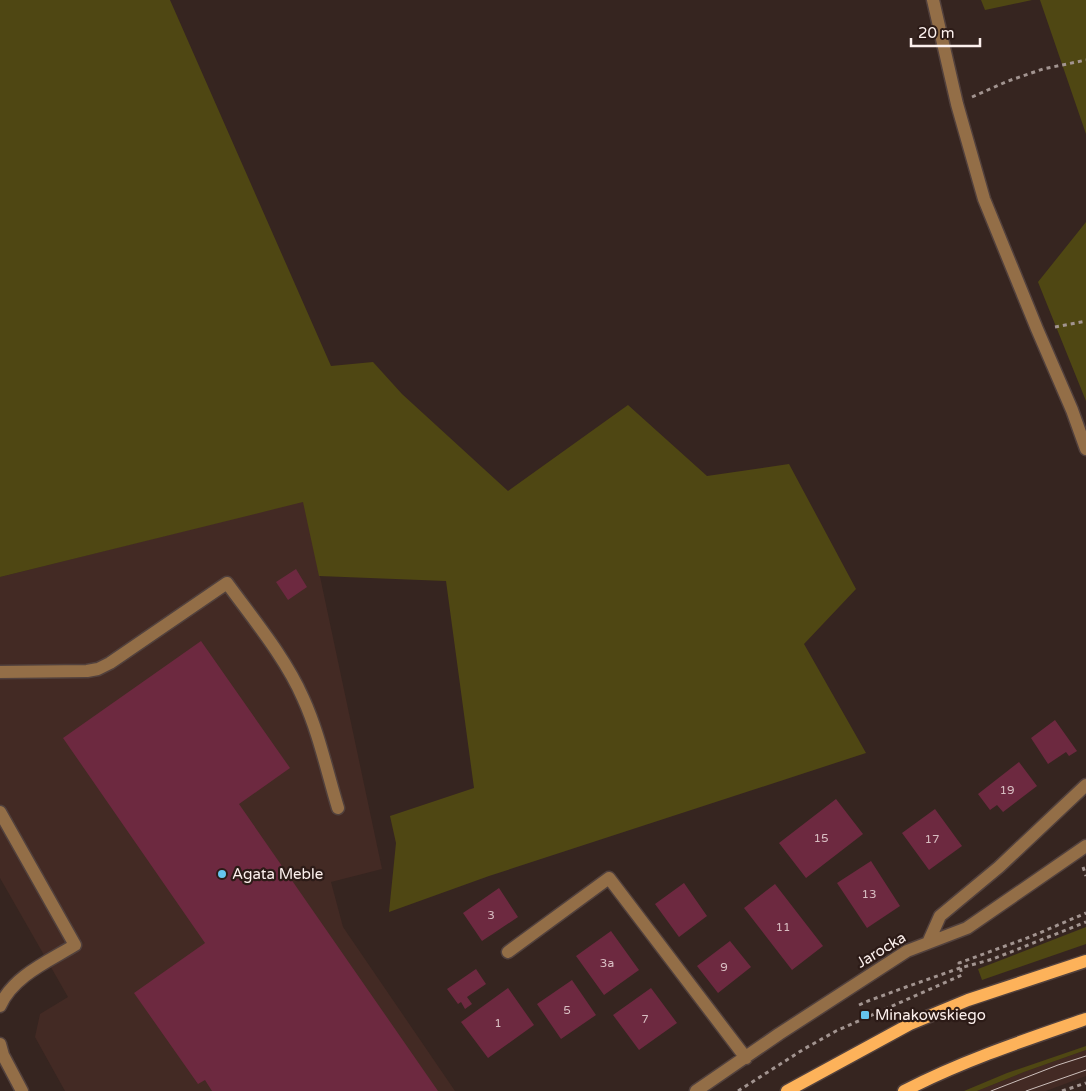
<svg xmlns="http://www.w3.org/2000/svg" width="1086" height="1091" font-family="'Varela Round',sans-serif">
  <rect width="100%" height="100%" fill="#362520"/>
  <!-- built -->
  <path fill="#432a24" d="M304,501L382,869L331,882L343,927L455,1091H65L35,1037L40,1014L68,997L0,878V577Z
    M1086,1050V1076L1046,1091H977L1024,1072Z"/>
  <!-- green -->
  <path fill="#4f4713" d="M0,0H170L331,366L373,362L402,394L508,491L628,405L707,476L789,464L856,589L804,644L866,753L489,876L389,912L396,843L390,816L474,788L446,581L319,576L303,502L0,577Z
    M981,0H1032L985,10Z
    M1040,0H1086V134Z
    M1086,222V401L1038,282Z
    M1086,927V944L982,980L978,969Z
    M1086,1046V1050L1024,1072L977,1091H964L1007,1073Z"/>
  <!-- building -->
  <path fill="#6d2940" d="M296,569L307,587L288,600L276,582Z
    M201,641L290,768L239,804L438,1091H212L205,1080L198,1084L134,993L205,943L63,738Z
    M1055,720L1077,751L1069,756L1066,752L1048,764L1031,738Z
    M1019,762L1037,786L1003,812L997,805L990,810L978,794Z
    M836,799L863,834L806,878L779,843Z
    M935,809L962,846L929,870L902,833Z
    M871,861L900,906L867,928L837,883Z
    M684,883L707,916L679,937L655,904Z
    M775,884L823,946L792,970L744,908Z
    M499,888L518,917L482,941L463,913Z
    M611,931L639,970L604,995L576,956Z
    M730,941L751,967L718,993L697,966Z
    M476,969L486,984L467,997L472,1004L465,1009L461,1002L458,1004L447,989Z
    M572,980L596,1015L561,1039L537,1004Z
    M508,988L534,1025L488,1058L461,1022Z
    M651,988L677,1023L639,1050L613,1015Z"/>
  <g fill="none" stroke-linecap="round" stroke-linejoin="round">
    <!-- minor casing -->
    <g stroke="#52413d" stroke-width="15">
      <path id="minor" d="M933,0L957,104L984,199L1037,329L1072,410L1086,449
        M0,672L87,671L98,669L110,663L227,583C253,619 285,657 303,698C319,733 327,772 338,808
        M0,812L75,945C49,961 13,976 0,1006
        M928,943L940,916L999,867L1086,785
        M508,952L609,878L746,1058
        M0,1044L3,1055L22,1091
        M696,1091L779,1034L907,951L967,928L1086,846"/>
    </g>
    <!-- major casing -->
    <g stroke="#52413d" stroke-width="15">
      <path id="major" d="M787,1091L910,1024L968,1000L1086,961
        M904,1091C962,1061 1025,1040 1086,1019"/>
    </g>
    <!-- path -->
    <path stroke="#a29490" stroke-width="3" stroke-dasharray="4 4" stroke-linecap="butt" d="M972,97L1008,81L1043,69L1086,60
      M1055,327L1086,321
      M1083,867L1086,876
      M859,1005L868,1001L906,987L960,968L993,959L1086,922
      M738,1091L804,1049L836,1031L962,975L959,963L1030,937L1086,913
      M1062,1091L1086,1083"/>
    <!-- minor -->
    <use href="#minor" stroke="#936e47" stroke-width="12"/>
    <!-- major -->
    <use href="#major" stroke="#fdb25a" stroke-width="12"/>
    <!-- tram -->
    <path stroke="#ccbfbb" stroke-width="1" d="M991,1091L1058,1065L1086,1056
      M1026,1091L1086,1070"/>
  </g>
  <!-- markers -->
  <g fill="#65c5ef" stroke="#2c1b17" stroke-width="2">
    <circle cx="222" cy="874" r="5"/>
    <rect x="860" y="1010" width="10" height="10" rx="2.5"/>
  </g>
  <g text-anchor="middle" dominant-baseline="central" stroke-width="4.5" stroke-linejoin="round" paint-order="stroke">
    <!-- number labels -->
    <g font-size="12" fill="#d8bec2">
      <text x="1007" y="790">19</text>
      <text x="821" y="838">15</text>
      <text x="932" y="839">17</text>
      <text x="869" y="894">13</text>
      <text x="491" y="915">3</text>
      <text x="783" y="927">11</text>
      <text x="607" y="963">3a</text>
      <text x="724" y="967">9</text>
      <text x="567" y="1010">5</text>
      <text x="645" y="1019">7</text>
      <text x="498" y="1023">1</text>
    </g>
    <!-- poi labels -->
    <g font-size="15" fill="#fcf0ed" stroke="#2c1b17" text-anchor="start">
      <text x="232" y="874">Agata Meble</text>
      <text x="875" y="1015">Minakowskiego</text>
    </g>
    <!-- street labels -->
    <g font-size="15" fill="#fcf0ed" stroke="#2c1b17">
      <text transform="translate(881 950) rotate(-31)">Jarocka</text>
    </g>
  </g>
  <!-- scale -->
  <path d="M911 38v8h69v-8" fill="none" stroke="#fcf0ed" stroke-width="2.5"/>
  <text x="918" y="38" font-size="15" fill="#fcf0ed" stroke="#2c1b17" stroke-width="4" paint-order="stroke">20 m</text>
</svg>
